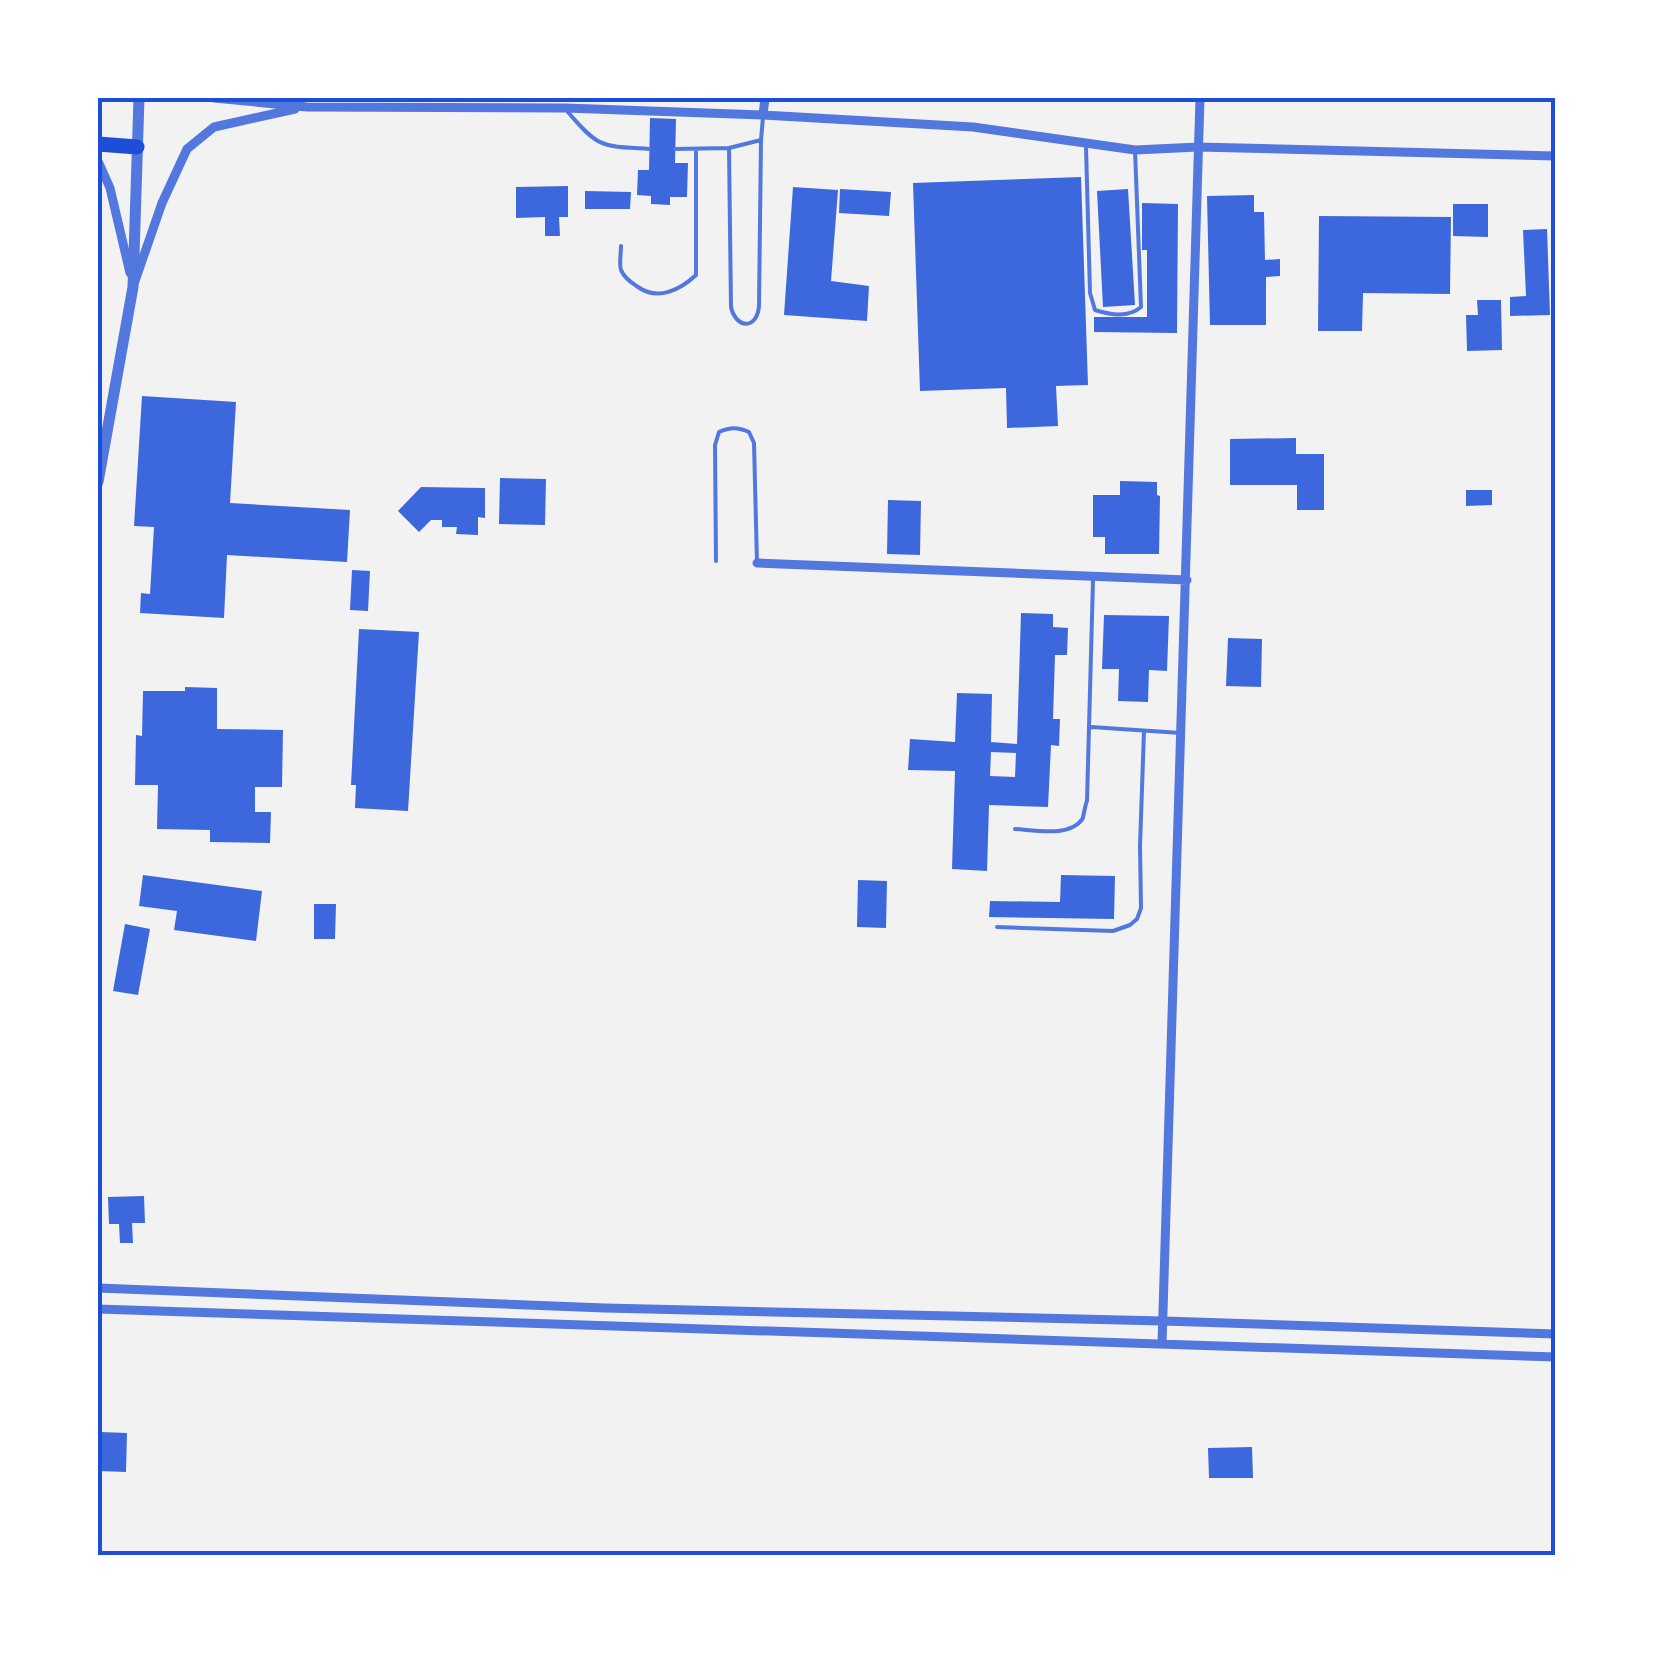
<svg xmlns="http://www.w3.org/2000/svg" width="1653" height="1653" font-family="'Open Sans',sans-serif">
  <rect width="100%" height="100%" fill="#f2f2f2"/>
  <!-- building -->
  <path fill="#3d67dc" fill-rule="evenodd" d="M650,118L676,119L675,163H688L687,197H670V205L651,204V196L637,195L638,170H649Z
    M1081,177L1088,385L1056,386L1058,426L1007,428L1006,388L920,391L913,183Z
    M568,186V217H559L560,236H545V217L516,218V187Z
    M793,187L838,190L831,281L869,286L867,321L784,315Z
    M840,189L891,192L889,216L839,213Z
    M1128,189L1135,305L1103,307L1097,191Z
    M585,191L631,192L630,209H585Z
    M1254,195V212H1264L1265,260L1280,259V276L1266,277V325H1210L1207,196Z
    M1142,203L1178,204L1177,333L1094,332V317H1147V250H1142Z
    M1453,204H1488V237L1453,236Z
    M1319,216L1451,217L1450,294L1363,293L1362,331H1318Z
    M1547,229L1550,315L1510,316V297L1526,296L1523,230Z
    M1477,300H1501L1502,350L1467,351L1466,315H1478Z
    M142,396L236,402L230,503L350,510L347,562L227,555L224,618L140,613L141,593L150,594L154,527L134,526Z
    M1296,438V454H1324V510H1297V485H1230V439Z
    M500,478L546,479L545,525L499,524Z
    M1120,481L1157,482V495L1160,496L1159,554H1105V537H1093V495H1120Z
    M421,487L485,488V518L478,517V535L456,534L457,527H442V520H431L419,532L398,511Z
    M1466,490H1492V505L1466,506Z
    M888,500L921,501L920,555L887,554Z
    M352,570L370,571L368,611L350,610Z
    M1021,613L1053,614V627L1068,628L1067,655H1055L1053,719H1060L1059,746L1051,745L1048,807L989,805L987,871L952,869L955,771L908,770L910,739L955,742L957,693L992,694L991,742L1017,744ZM991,752L1016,753L1015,777L990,776Z
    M1104,615L1169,616L1167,671L1149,670L1148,702L1118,701L1119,669H1102Z
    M359,629L419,632L408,811L355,808L356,785H351Z
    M1228,638L1262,639L1261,687L1226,686Z
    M185,687L217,688V729L283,730L282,787H255V812H271L270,843L210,842V830L157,829L158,785H135L136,735L142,736L143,691H185Z
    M143,875L262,891L256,941L174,930L177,911L139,906Z
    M1061,875L1115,876L1114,919L989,917L990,901L1060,902Z
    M858,880L887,881L886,928L857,927Z
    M314,904H336L335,939H314Z
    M125,924L150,929L138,995L113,991Z
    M144,1196L145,1223H132L133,1243H120L119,1224H109L108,1197Z
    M100,1432L127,1433L126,1472L98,1471Z
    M1252,1447L1253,1478H1209L1208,1448Z"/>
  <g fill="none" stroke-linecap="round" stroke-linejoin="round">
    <!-- service -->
    <path stroke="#5277de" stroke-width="4" d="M568,112C599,149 603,146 649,149
      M1086,147L1090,293L1095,310C1111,315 1128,318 1141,307L1135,150
      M729,148L731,307C736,329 757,330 759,306L761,140
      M675,149L729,148L761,140L763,117
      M621,246C621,253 619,264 621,270C624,278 632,283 638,287C658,301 680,290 696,275V149
      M716,561L715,445L719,432C730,427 738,427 749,432L754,443L757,563
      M1091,727L1181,733
      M1015,829C1034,830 1071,838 1083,818C1083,817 1086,802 1087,801L1093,580
      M997,927L1113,931L1130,925L1137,919L1141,908L1140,846L1144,731"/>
    <!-- minor -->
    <path stroke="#5277de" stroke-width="9" d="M214,98L307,107L565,108L763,115
      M765,98L763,115L973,127L1135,150L1198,147L1556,156
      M98,161L110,188L130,273
      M135,281L162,203L187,149L214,127L295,109
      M757,563L1187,580
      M98,1288L605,1308L1163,1321L1556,1334
      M98,1309L1556,1357
      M1162,1344L1200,98"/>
    <!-- tertiary -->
    <path stroke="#5277de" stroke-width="11" d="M98,482L133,287L139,98"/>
    <!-- trunk -->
    <path stroke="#1d4ed8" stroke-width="15" d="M98,144L137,147"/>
  </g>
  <!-- border -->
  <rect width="1653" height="1653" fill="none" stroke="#ffffff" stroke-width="200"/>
  <rect x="100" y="100" width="1453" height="1453" fill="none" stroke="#1d4ed8" stroke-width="4"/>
</svg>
